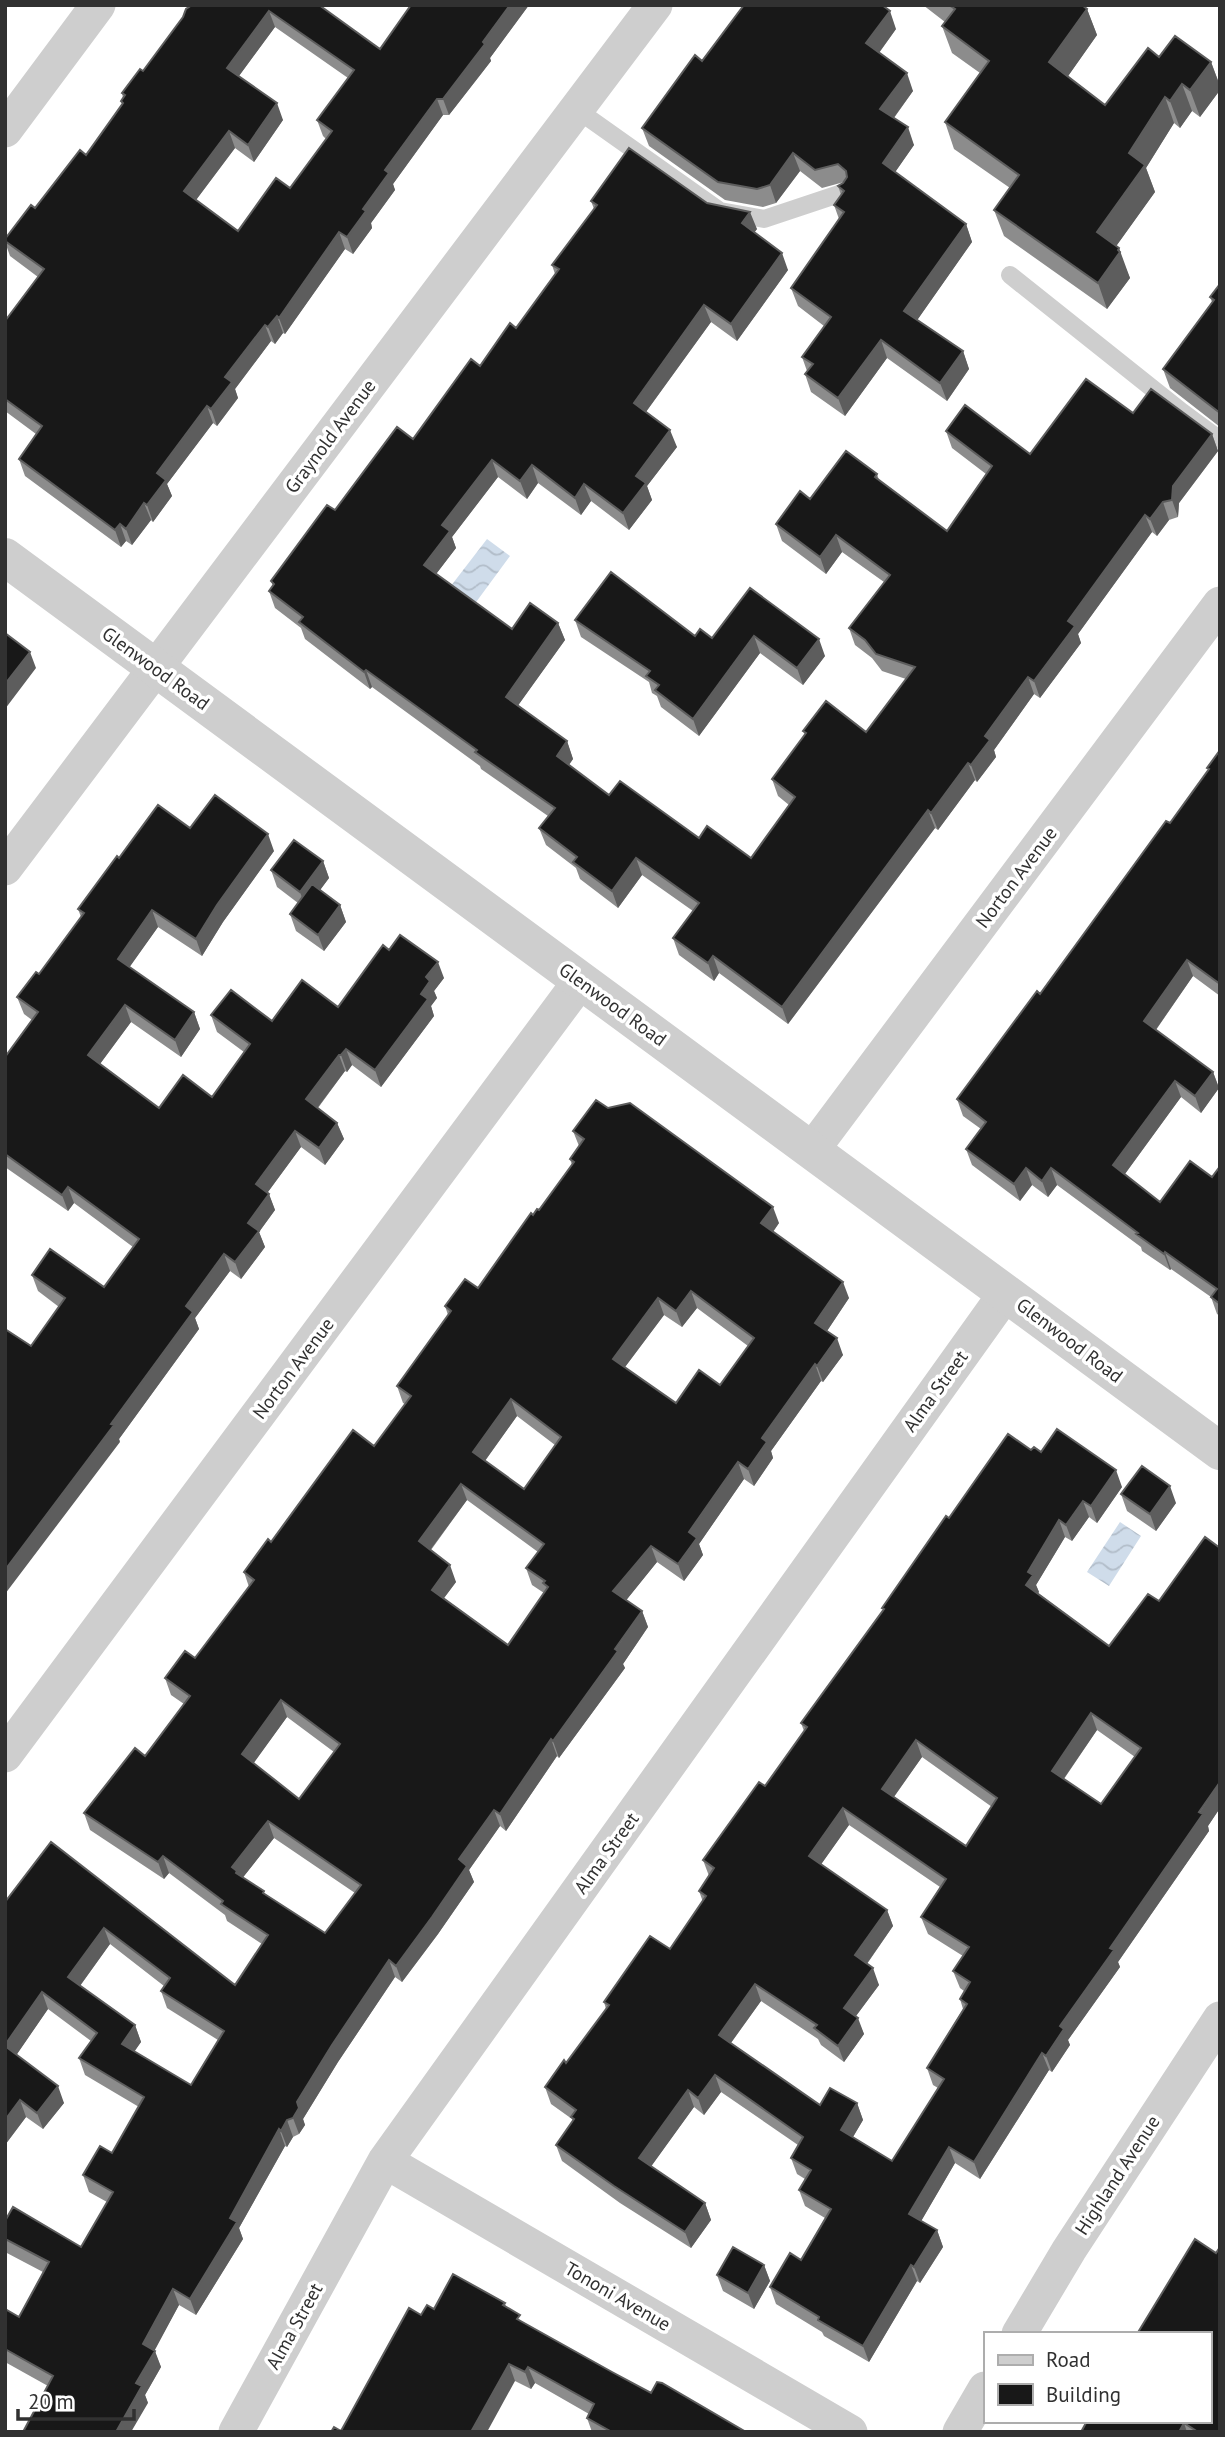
<svg xmlns="http://www.w3.org/2000/svg" width="1225" height="2437" font-family="'PT Sans',sans-serif">
  <defs>
    <pattern id="water-waves" width="16" height="10" patternUnits="userSpaceOnUse" patternTransform="scale(1.75)"><rect width="16" height="10" fill="#cfdcea"/><path d="M0 5q4-4 8 0t8 0" fill="none" stroke="#b2bdc9"/></pattern>
  </defs>
  <rect width="100%" height="100%" fill="#fff"/>
  <!-- water -->
  <path fill="url(#water-waves)" d="M487,539L510,556L471,609L447,591Z
    M1120,1522L1141,1536L1109,1586L1087,1572Z"/>
  <g fill="none" stroke-linecap="round" stroke-linejoin="round">
    <!-- service -->
    <path stroke="#cecece" stroke-width="18" d="M576,109L720,211L764,219L842,193
      M1010,275L1182,412L1220,440"/>
    <!-- minor -->
    <path stroke="#cecece" stroke-width="35" d="M5,130L98,5
      M5,868L655,5
      M812,1150L1220,604
      M5,1755L581,980
      M385,2161L850,2432
      M1019,2334L1069,2250L1220,2019
      M236,2432L385,2161L1006,1293
      M960,2432L985,2389"/>
    <!-- tertiary -->
    <path stroke="#cecece" stroke-width="38" d="M5,557L1220,1451"/>
  </g>
  <!-- wall -->
  <path fill="#8c8c8c" fill-rule="evenodd" d="M319,5L380,49L411,5H529L490,58L491,61L481,74L449,115H443L393,184L395,190L371,223L372,228L353,254L345,249L285,334L283,333L275,344L271,341L235,389L238,398L217,426L213,423L167,484L172,496L153,522L151,520L132,545L126,541L121,547L25,476L19,459L36,434L5,411V321L38,277L10,256L5,242V239L86,155L122,104L121,101L123,98L122,93L143,71L183,17ZM275,27L348,78L317,120L323,136L326,139L290,188L238,231L196,200L235,148L254,162L283,120L239,76Z
    M923,5H1082L1087,9L1097,35L1068,76L1105,105L1159,57L1211,62L1220,86V90L1200,117L1192,111L1180,128L1174,123L1146,168L1155,192L1116,246L1130,278L1107,309L1004,236L994,210L1010,188L954,149L945,122L980,73L952,53L942,26L945,22Z
    M896,29L879,53L913,91L894,118L914,145L895,172L966,224L972,242L917,320L963,351L969,369L947,401L887,358L845,416L811,392L805,374L807,371L802,357L824,326L798,306L791,288L839,219L834,205L841,195L838,186L844,182L822,188L800,171L776,203L763,207L725,200L649,146L642,128L702,61Z
    M591,201L707,203L757,229L754,232L788,270L737,341L711,322L646,412L677,447L647,486L652,500L629,530L591,501L581,515L538,483L527,499L498,477L452,537L456,548L436,574L512,629L558,623L565,640L518,705L567,741L573,759L569,765L609,795L699,838L751,858L789,805L778,796L772,779L805,735L803,731L866,732L906,679L882,671L872,658L855,645L849,628L884,582L842,552L826,574L782,541L776,524L810,499L877,474L879,480L947,531L986,474L952,448L946,431L1030,454L1133,413L1212,434L1218,451L1179,503L1178,517L1169,520L1157,536L1152,532L1078,634L1081,643L1040,698L1034,694L994,750L996,757L977,782L975,780L938,830L935,828L788,1024L719,973L714,981L679,955L673,938L693,911L642,875L618,908L580,879L576,868L546,845L539,828L548,816L481,769L480,766L372,687L370,689L305,639L301,628L275,608L269,591L273,586L271,581L335,510L413,439L516,328L555,274L552,265L594,209Z
    M1220,284V427L1170,388L1163,369L1212,302L1210,297Z
    M750,588L825,656L803,685L760,653L699,736L661,707L657,696L652,693L649,682L581,637L575,620L712,638Z
    M1220,750V996L1193,976L1156,1030L1213,1072L1219,1088L1201,1113L1181,1097L1125,1174L1160,1202L1212,1177L1220,1171V1316L1217,1314L1211,1297L1171,1269L1170,1270L1142,1251L1141,1247L1057,1185L1048,1197L1032,1185L1020,1201L972,1165L966,1149L981,1129L963,1116L957,1099L1040,994L1170,823L1208,771L1207,768Z
    M190,828L274,851L223,922L202,956L158,927L129,967L194,1012L200,1029L181,1057L131,1022L100,1064L159,1108L212,1097L244,1052L217,1032L211,1015L272,1021L338,1007L389,950L444,978L434,991L437,998L431,1006L434,1016L381,1087L352,1065L347,1072L345,1071L318,1108L337,1123L344,1139L325,1165L301,1147L268,1192L275,1210L259,1232L265,1247L241,1279L230,1271L195,1318L199,1329L119,1439L120,1442L31,1346L59,1307L38,1291L32,1275L104,1287L133,1247L74,1203L68,1211L5,1167V1057L32,1020L24,1014L17,997L39,974L81,917L78,909L119,858Z
    M323,861L329,878L320,890L340,905L346,922L324,951L296,931L290,914L298,903L277,887L271,870Z
    M573,1131L779,1223L773,1232L849,1298L827,1331L843,1355L823,1382L821,1381L771,1451L773,1458L754,1486L744,1479L699,1544L703,1555L684,1581L657,1562L626,1600L642,1611L648,1627L623,1664L625,1668L559,1758L557,1756L506,1831L500,1826L469,1870L474,1882L438,1934L402,1982L395,1977L338,2062L303,2119L305,2125L299,2134L293,2137L287,2147L285,2146L239,2228L243,2239L196,2315L179,2305L154,2350L161,2367L145,2395L148,2403L48,2386L5,2362V2309L19,2317L43,2272L5,2252V2221L81,2247L107,2202L89,2192L83,2175L112,2153L139,2107L85,2075L79,2058L91,2041L48,2009L16,2055L64,2103L43,2129L26,2117L5,2145V1902L51,1842L235,1985L262,1944L227,1921L225,1915L169,1873L164,1879L90,1830L84,1813L145,1756L184,1704L171,1695L165,1678L195,1658L249,1587L244,1572L271,1542L374,1446L405,1404L403,1403L397,1386L448,1315L445,1306L478,1288L533,1215L539,1210L572,1165L570,1159L579,1146ZM697,1308L748,1346L720,1385L676,1403L625,1367L664,1315L682,1327ZM517,1416L555,1445L524,1489L485,1461ZM467,1500L538,1552L526,1568L532,1585L544,1593L508,1645L444,1598L456,1582L431,1550ZM287,1717L334,1752L299,1799L253,1763ZM274,1838L355,1893L325,1933L265,1894L243,1877ZM110,1944L164,1986L161,1991L167,2008L218,2040L191,2085L134,2051L141,2042L135,2025L80,1986Z
    M1031,1450L1041,1452L1122,1487L1097,1523L1089,1517L1072,1541L1065,1537L1036,1585L1039,1592L1038,1593L1109,1646L1220,1548V1808L1208,1826L1209,1831L1118,1962L1120,1967L1068,2040L1070,2045L1052,2072L1049,2070L980,2179L955,2163L921,2221L937,2230L943,2247L920,2283L917,2281L869,2362L824,2336L822,2332L776,2304L770,2287L801,2260L825,2218L805,2206L799,2190L805,2179L797,2174L791,2158L798,2145L721,2092L704,2115L694,2107L651,2166L705,2203L711,2220L691,2248L620,2203L562,2161L556,2145L573,2121L572,2119L551,2104L545,2087L566,2063L606,2009L604,2002L670,1949L703,1902L699,1891L709,1876L703,1860L765,1786L804,1731L801,1723L883,1611L882,1608L949,1518ZM1097,1730L1135,1757L1101,1804L1064,1779ZM922,1757L992,1807L966,1846L894,1797ZM849,1825L940,1887L921,1917L928,1934L963,1956L953,1971L960,1988L964,1991L960,1999L963,2009L927,2068L933,2085L938,2088L892,2161L853,2137L863,2120L857,2103L820,2105L731,2043L761,2001L818,2039L821,2045L844,2062L864,2034L856,2016L879,1985L867,1964L893,1926L887,1910L821,1864Z
    M1121,1494L1176,1503L1156,1531L1127,1511Z
    M1216,2253L1220,2432H1081Z
    M764,2265L770,2281L754,2309L723,2291L717,2275Z
    M505,2303L506,2307L522,2322L612,2372L651,2393L746,2432H592L587,2418L589,2414L535,2383L531,2389L515,2381L341,2431L421,2315L434,2309Z"/>
  <!-- shaded-wall -->
  <path fill="#5d5d5d" d="M510,5H529L490,58L491,61L449,115L443,99Z
    M1087,9L1097,35L1059,89L1049,62Z
    M269,11L275,27L233,84L227,68Z
    M890,11L896,29L873,61L866,43Z
    M1211,62L1220,86V90L1200,117L1190,90Z
    M907,73L913,91L887,127L880,109Z
    M1182,84L1192,111L1180,128L1170,101Z
    M1165,97L1174,123L1146,168L1155,192L1107,259L1097,232L1129,153Z
    M437,99L443,115L393,184L395,190L371,223L372,228L353,254L347,237L385,170Z
    M277,103L283,120L254,162L248,145Z
    M908,127L914,145L889,181L883,163Z
    M229,131L235,148L190,208L184,191Z
    M793,153L800,171L776,203L770,185Z
    M750,212L757,229L748,241L742,223Z
    M966,224L972,242L911,329L904,311Z
    M339,232L345,249L285,334L279,318Z
    M1119,248L1130,278L1107,309L1098,283Z
    M782,253L788,270L737,341L731,324Z
    M704,305L711,322L640,420L634,403Z
    M277,316L283,333L275,344L268,327Z
    M265,325L271,341L235,389L238,398L217,426L211,409L225,377Z
    M881,340L887,358L845,416L838,398Z
    M963,351L969,369L947,401L940,383Z
    M207,406L213,423L167,484L172,496L153,522L147,505L157,473Z
    M670,430L677,447L647,486L652,500L629,530L623,513L636,476Z
    M1212,434L1218,451L1179,503L1178,517L1172,500L1173,486Z
    M492,460L498,477L452,537L456,548L430,582L424,565L442,525Z
    M532,465L538,483L527,499L520,481Z
    M584,484L591,501L581,515L575,498Z
    M1163,502L1169,520L1157,536L1150,519Z
    M144,503L151,520L132,545L126,529Z
    M1145,515L1152,532L1078,634L1081,643L1040,698L1034,681L1068,621Z
    M120,524L126,541L121,547L115,530Z
    M836,535L842,552L826,574L820,557Z
    M558,623L565,640L512,714L506,697Z
    M754,636L760,653L699,736L693,719Z
    M819,639L825,656L803,685L797,668Z
    M30,652L36,668L5,709V684Z
    M366,670L372,687L370,689L364,672Z
    M1028,677L1034,694L994,750L996,757L977,782L971,765L985,736Z
    M567,741L573,759L563,773L557,756Z
    M968,763L975,780L938,830L931,813Z
    M928,810L935,828L788,1024L782,1007Z
    M268,834L274,851L223,922L202,956L196,939L217,905Z
    M636,858L642,875L618,908L612,891Z
    M323,861L329,878L306,909L300,892Z
    M340,905L346,922L324,951L318,935Z
    M152,910L158,927L124,975L118,959Z
    M713,956L719,973L714,981L708,963Z
    M1187,960L1193,976L1150,1038L1144,1021Z
    M438,962L444,978L434,991L437,998L431,1006L434,1016L381,1087L375,1070L421,994L426,977Z
    M125,1005L131,1022L94,1072L88,1055Z
    M194,1012L200,1029L181,1057L175,1040Z
    M346,1049L352,1065L347,1072L341,1055Z
    M339,1055L345,1071L312,1115L306,1099Z
    M1213,1072L1219,1088L1201,1113L1195,1096Z
    M1175,1081L1181,1097L1119,1182L1113,1165Z
    M337,1123L344,1139L325,1165L319,1148Z
    M295,1131L301,1147L262,1200L256,1184Z
    M1026,1168L1032,1185L1020,1201L1014,1184Z
    M1051,1168L1057,1185L1048,1197L1042,1181Z
    M68,1187L74,1203L68,1211L62,1195Z
    M269,1194L275,1210L259,1232L265,1247L241,1279L235,1262L248,1223Z
    M773,1207L779,1223L767,1240L761,1223Z
    M1165,1252L1171,1269L1170,1270L1164,1254Z
    M224,1254L230,1271L195,1318L199,1329L119,1439L120,1442L5,1594V1570L111,1424L186,1306Z
    M843,1282L849,1298L821,1340L815,1323Z
    M691,1291L697,1308L682,1327L676,1311Z
    M658,1298L664,1315L619,1375L613,1359Z
    M837,1338L843,1355L823,1382L817,1366Z
    M815,1364L821,1381L771,1451L773,1458L754,1486L748,1469L762,1438Z
    M511,1399L517,1416L479,1469L473,1452Z
    M738,1462L744,1479L699,1544L703,1555L684,1581L678,1564L689,1532Z
    M1116,1470L1122,1487L1097,1523L1091,1506Z
    M461,1484L467,1500L425,1557L419,1541Z
    M1170,1486L1176,1503L1156,1531L1150,1514Z
    M1083,1501L1089,1517L1072,1541L1066,1525Z
    M1059,1520L1065,1537L1036,1585L1039,1592L1032,1601L1026,1585L1028,1572Z
    M651,1546L657,1562L620,1608L613,1591Z
    M450,1565L456,1582L438,1606L432,1590Z
    M642,1611L648,1627L623,1664L625,1668L559,1758L553,1741Z
    M281,1700L287,1717L248,1771L242,1754Z
    M1091,1713L1097,1730L1058,1787L1052,1771Z
    M551,1739L557,1756L506,1831L500,1814Z
    M916,1740L922,1757L888,1805L882,1789Z
    M1220,1782V1808L1208,1826L1209,1831L1118,1962L1120,1967L1068,2040L1070,2045L1052,2072L1046,2056L1060,2026L1110,1948Z
    M843,1808L849,1825L815,1873L809,1856Z
    M494,1810L500,1826L469,1870L474,1882L438,1934L402,1982L396,1966L459,1859Z
    M268,1821L274,1838L241,1880L232,1867Z
    M163,1856L169,1873L164,1879L158,1862Z
    M887,1910L893,1926L861,1972L855,1955Z
    M104,1928L110,1944L74,1994L68,1977Z
    M389,1960L395,1977L338,2062L303,2119L305,2125L299,2134L293,2118L297,2102L332,2045Z
    M873,1968L879,1985L850,2024L844,2008Z
    M755,1984L761,2001L725,2051L719,2035Z
    M42,1992L48,2009L11,2063L5,2045Z
    M858,2018L864,2034L844,2062L838,2046Z
    M135,2025L141,2042L128,2061L122,2044Z
    M1042,2053L1049,2070L980,2179L974,2162Z
    M715,2075L721,2092L704,2115L698,2098Z
    M58,2086L64,2103L43,2129L37,2113Z
    M688,2090L694,2107L645,2175L639,2158Z
    M20,2100L26,2117L5,2145V2120Z
    M857,2103L863,2120L847,2147L841,2130Z
    M287,2120L293,2137L287,2147L281,2131Z
    M279,2129L285,2146L239,2228L243,2239L196,2315L190,2299L230,2218Z
    M949,2147L955,2163L916,2230L909,2214Z
    M705,2203L711,2220L691,2248L685,2232Z
    M937,2230L943,2247L920,2283L914,2267Z
    M764,2265L770,2281L754,2309L748,2293Z
    M911,2265L917,2281L869,2362L863,2346Z
    M173,2289L179,2305L149,2361L143,2344Z
    M155,2351L161,2367L145,2395L148,2403L131,2432H116L136,2383Z
    M509,2364L515,2381L487,2432H471Z
    M528,2367L535,2383L531,2389L525,2372Z
    M1184,2423L1187,2432H1179Z"/>
  <!-- building -->
  <path fill="#181818" stroke="#5d5d5d" stroke-width="2" fill-rule="evenodd" d="M192,5H319L380,49L411,5H510L483,42L485,44L475,57L443,99H437L385,170L389,173L363,209L366,211L347,237L339,232L279,318L277,316L268,327L265,325L225,377L232,382L211,409L207,406L157,473L166,480L147,505L144,503L126,529L120,524L115,530L19,459L42,426L5,399V321L44,269L5,241V239L31,205L35,208L80,150L86,155L123,103L121,101L125,95L122,93L140,69L143,71L183,17L186,9ZM269,11L354,70L317,120L332,131L290,188L276,178L238,231L184,191L229,131L248,145L277,103L227,68Z
    M744,5H882L890,11L866,43L907,73L880,109L908,127L883,163L966,224L904,311L963,351L940,383L881,340L838,398L805,374L813,364L802,357L831,317L791,288L844,212L834,205L844,191L838,186L843,183L847,177L846,171L838,164L815,170L793,153L770,185L757,189L718,182L642,128L695,55L702,61Z
    M949,5H1082L1087,9L1049,62L1105,105L1148,48L1159,57L1175,36L1211,62L1190,90L1182,84L1170,101L1165,97L1129,153L1145,165L1097,232L1119,248L1118,250L1120,252L1098,283L994,210L1019,175L945,122L989,61L942,26L955,9Z
    M629,148L707,203L750,212L742,223L782,253L731,324L704,305L634,403L670,430L636,476L646,483L623,513L584,484L575,498L532,465L520,481L492,460L442,525L450,531L424,565L512,629L530,603L558,623L506,697L567,741L557,756L609,795L620,781L699,838L707,826L751,858L795,797L772,779L806,733L803,731L826,701L866,732L915,667L876,654L865,640L849,628L890,575L836,535L820,557L776,524L800,491L810,499L846,451L877,474L875,477L947,531L992,466L946,431L965,405L1030,454L1086,379L1133,413L1151,389L1212,434L1173,486L1172,500L1163,502L1150,519L1145,515L1068,621L1075,626L1034,681L1028,677L985,736L990,740L971,765L968,763L931,813L928,810L782,1007L713,956L708,963L673,938L699,903L636,858L612,891L573,862L577,857L539,828L555,808L475,752L477,750L366,670L364,672L299,622L303,617L269,591L274,584L271,581L327,505L335,510L397,427L413,439L471,359L480,366L510,323L516,328L559,269L552,265L597,205L591,201Z
    M1220,284V413L1163,369L1214,300L1210,297Z
    M611,572L695,636L700,629L712,638L750,588L819,639L797,668L754,636L693,719L655,690L659,685L646,676L650,671L575,620Z
    M5,633L30,652L5,684Z
    M1220,750V984L1187,960L1144,1021L1213,1072L1195,1096L1175,1081L1113,1165L1160,1202L1190,1161L1212,1177L1218,1169L1220,1171V1304L1211,1297L1217,1289L1165,1252L1164,1254L1136,1234L1138,1233L1051,1168L1042,1181L1026,1168L1014,1184L966,1149L986,1122L957,1099L1037,991L1040,994L1166,821L1170,823L1209,769L1207,768Z
    M215,795L268,834L217,905L196,939L152,910L118,959L194,1012L175,1040L125,1005L88,1055L159,1108L183,1075L212,1097L250,1044L211,1015L231,990L272,1021L302,980L338,1007L383,945L389,950L400,935L438,962L426,977L430,981L421,994L428,999L375,1070L346,1049L341,1055H339L306,1099L337,1123L319,1148L295,1131L256,1184L269,1194L248,1223L259,1231L235,1262L224,1254L186,1306L193,1312L111,1424L114,1425L5,1570V1329L31,1346L65,1298L32,1275L50,1249L104,1287L139,1239L68,1187L62,1195L5,1154V1057L38,1012L17,997L36,972L39,974L84,913L78,909L117,856L119,858L158,805L190,828Z
    M294,840L323,861L300,892L271,870Z
    M312,884L340,905L318,935L290,914Z
    M596,1100L608,1108L630,1103L773,1207L761,1223L843,1282L815,1323L837,1338L817,1366L815,1364L762,1438L767,1442L748,1469L738,1462L689,1532L697,1538L678,1564L651,1546L613,1591L642,1611L615,1649L618,1651L553,1741L551,1739L500,1814L494,1810L459,1859L467,1866L432,1917L396,1966L389,1960L332,2045L297,2102L299,2108L293,2118L287,2120L281,2131L279,2129L230,2218L237,2222L190,2299L173,2289L143,2344L155,2351L136,2383L142,2386L116,2432H23L53,2376L5,2349V2309L19,2317L49,2262L5,2239V2221L13,2207L81,2247L113,2192L83,2175L100,2146L112,2153L144,2097L79,2058L97,2033L42,1992L5,2045V1902L51,1842L235,1985L268,1935L221,1904L223,1901L163,1856L158,1862L84,1813L135,1748L145,1756L190,1696L165,1678L185,1651L195,1658L254,1580L244,1572L268,1539L271,1542L353,1430L374,1446L411,1396L397,1386L451,1311L445,1306L465,1279L478,1288L531,1213L533,1215L537,1209L539,1210L574,1162L570,1159L584,1139L573,1131ZM691,1291L754,1338L720,1385L699,1370L676,1403L613,1359L658,1298L676,1311ZM511,1399L561,1437L524,1489L473,1452ZM461,1484L544,1544L526,1568L545,1581L543,1583L548,1587L508,1645L432,1590L450,1565L419,1541ZM281,1700L340,1744L299,1799L242,1754ZM268,1821L361,1885L325,1933L263,1893L264,1891L236,1873L237,1871L232,1867ZM104,1928L170,1978L161,1991L224,2031L191,2085L122,2044L135,2025L68,1977Z
    M1057,1429L1116,1470L1091,1506L1083,1501L1066,1525L1059,1520L1028,1572L1033,1575L1026,1585L1109,1646L1148,1594L1159,1601L1205,1537L1220,1548V1782L1199,1812L1203,1814L1110,1948L1114,1950L1060,2026L1064,2029L1046,2056L1042,2053L974,2162L949,2147L909,2214L937,2230L914,2267L911,2265L863,2346L818,2320L819,2317L770,2287L790,2253L801,2260L831,2209L799,2190L811,2170L791,2158L803,2137L715,2075L698,2098L688,2090L639,2158L705,2203L685,2232L614,2186L556,2145L574,2119L571,2117L576,2110L545,2087L564,2060L566,2063L609,2005L604,2002L650,1936L670,1949L706,1896L699,1891L714,1868L703,1860L759,1782L765,1786L807,1727L801,1723L884,1609L882,1608L946,1516L949,1518L1008,1434L1031,1450L1034,1447L1041,1452ZM1091,1713L1141,1748L1101,1804L1052,1771ZM916,1740L997,1798L966,1846L882,1789ZM843,1808L946,1879L921,1917L969,1947L953,1971L970,1982L960,1999L967,2004L927,2068L944,2079L892,2161L841,2130L857,2103L830,2088L820,2105L719,2035L755,1984L817,2025L814,2028L838,2046L858,2018L844,2008L873,1968L855,1955L887,1910L809,1856Z
    M1142,1466L1170,1486L1150,1514L1121,1494Z
    M5,2046L58,2086L37,2113L20,2100L5,2120Z
    M1195,2239L1216,2253L1220,2247V2432H1198L1184,2423L1179,2432H1081L1087,2421H1209V2334H1137Z
    M733,2247L764,2265L748,2293L717,2275Z
    M453,2274L505,2303L503,2305L520,2315L517,2319L612,2372L651,2393L657,2382L662,2383L746,2432H612L587,2418L594,2404L528,2367L525,2372L509,2364L471,2432H331L334,2427L341,2431L409,2308L421,2315L427,2305L434,2309Z"/>
  <g text-anchor="middle" dominant-baseline="central" stroke-width="7" stroke-linejoin="round" paint-order="stroke">
    <!-- street labels -->
    <g font-size="19" fill="#313131" stroke="#fff">
      <text transform="translate(330 436) rotate(-53)">Graynold Avenue</text>
      <text transform="translate(156 668) rotate(36)">Glenwood Road</text>
      <text transform="translate(1016 877) rotate(-53)">Norton Avenue</text>
      <text transform="translate(613 1004) rotate(36)">Glenwood Road</text>
      <text transform="translate(1070 1340) rotate(37)">Glenwood Road</text>
      <text transform="translate(293 1368) rotate(-53)">Norton Avenue</text>
      <text transform="translate(935 1391) rotate(-54)">Alma Street</text>
      <text transform="translate(606 1853) rotate(-54)">Alma Street</text>
      <text transform="translate(1117 2175) rotate(-57)">Highland Avenue</text>
      <text transform="translate(618 2296) rotate(30)">Tononi Avenue</text>
      <text transform="translate(294 2326) rotate(-61)">Alma Street</text>
    </g>
  </g>
  <!-- border -->
  <rect width="1225" height="2437" fill="none" stroke="#313131" stroke-width="14"/>
  <!-- legend -->
  <rect x="984" y="2332" width="228" height="91" fill="#ffffff" stroke="#adadad" stroke-width="2"/>
  <rect x="998" y="2355" width="35" height="10" fill="#cecece" stroke="#adadad" stroke-width="2"/>
  <text x="1046" y="2367" font-size="21" fill="#313131">Road</text>
  <rect x="998" y="2384" width="35" height="21" fill="#181818" stroke="#adadad" stroke-width="2"/>
  <text x="1046" y="2402" font-size="21" fill="#313131">Building</text>
  <!-- scale -->
  <path d="M18 2409v10h116v-10" fill="none" stroke="#313131" stroke-width="3.5"/>
  <text x="28" y="2409" font-size="21" fill="#313131" stroke="#ffffff" stroke-width="5" paint-order="stroke">20 m</text>
</svg>
